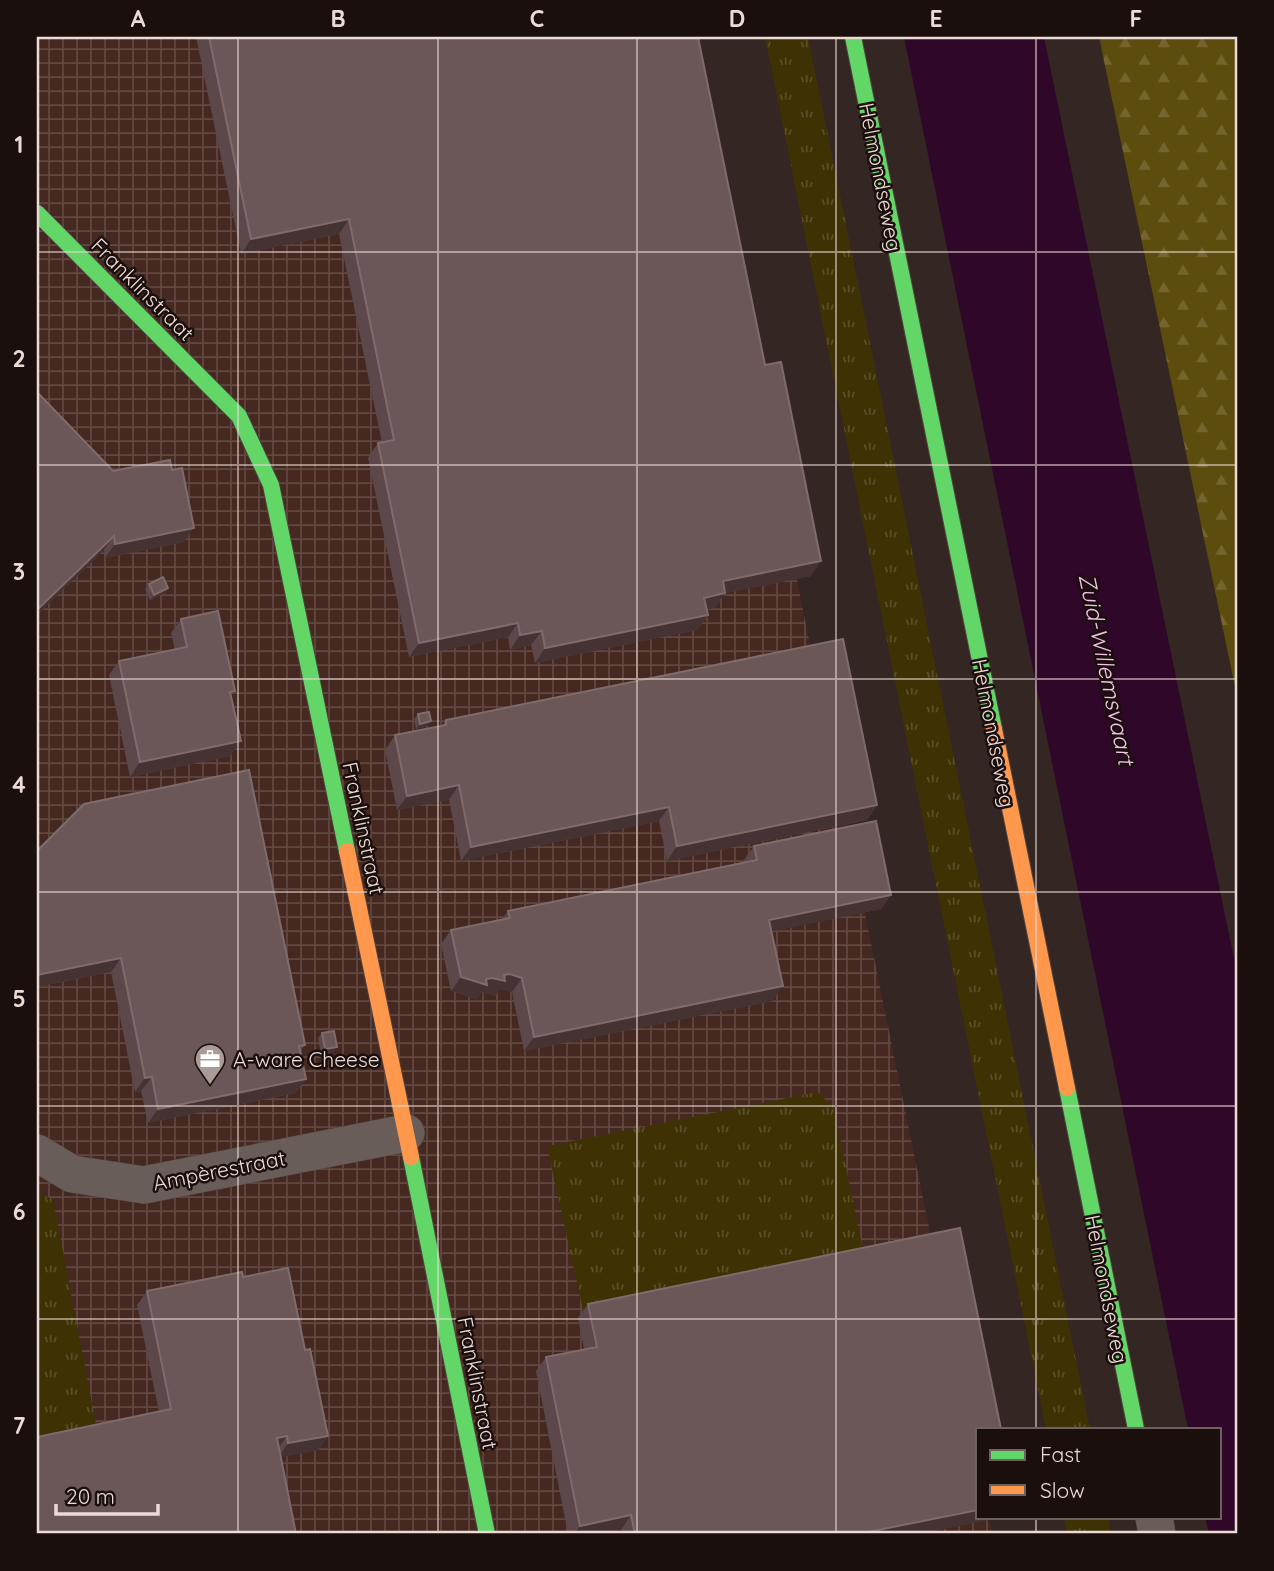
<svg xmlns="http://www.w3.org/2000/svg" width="1274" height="1571" font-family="Quicksand,sans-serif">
  <defs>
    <pattern id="industrial-grid" width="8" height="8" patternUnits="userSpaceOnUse" patternTransform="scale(1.75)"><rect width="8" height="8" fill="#452820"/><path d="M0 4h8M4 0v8" fill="none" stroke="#604740"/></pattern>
    <pattern id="grass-tufts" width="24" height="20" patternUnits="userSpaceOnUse" patternTransform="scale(1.75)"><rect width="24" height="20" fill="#3e3205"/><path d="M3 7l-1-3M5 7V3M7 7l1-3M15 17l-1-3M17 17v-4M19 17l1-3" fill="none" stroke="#5a4f29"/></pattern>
    <pattern id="forest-firs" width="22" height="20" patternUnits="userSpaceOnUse" patternTransform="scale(1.75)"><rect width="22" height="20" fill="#5c4c0d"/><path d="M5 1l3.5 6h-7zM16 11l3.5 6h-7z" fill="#74652f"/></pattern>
  </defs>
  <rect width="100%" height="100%" fill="#342623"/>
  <!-- industrial -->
  <path fill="url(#industrial-grid)" d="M37,37H686L978,1467V1517H988L992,1534H37Z"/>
  <!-- grass -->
  <path fill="url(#grass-tufts)" d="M765,37H808L1090,1429H1046Z
    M818,1092L834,1109L865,1259L585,1319L547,1146Z
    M37,1193L53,1199L98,1435L37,1448Z
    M1064,1517H1108L1111,1534H1067Z"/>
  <!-- forest -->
  <path fill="url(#forest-firs)" d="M1099,37H1237V696Z"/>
  <!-- water -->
  <path fill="#2f0729" d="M904,37H1044L1237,973V1534H1209L1205,1517H1220V1429H1188Z"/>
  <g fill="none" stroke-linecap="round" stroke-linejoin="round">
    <!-- street casing -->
    <g stroke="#514442" stroke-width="38">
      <path id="street" d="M37,1153L72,1174L144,1185L406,1133
        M1154,1517L1157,1534"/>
    </g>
    <!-- fast casing -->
    <g stroke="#514442" stroke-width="18">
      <path id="fast" d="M853,37L994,729
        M37,213L239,416L271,485L347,851
        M1067,1088L1136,1429
        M411,1157L487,1534"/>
    </g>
    <!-- slow casing -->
    <g stroke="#514442" stroke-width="18">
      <path id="slow" d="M994,729L1067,1088
        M347,851L411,1157"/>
    </g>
    <!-- street -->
    <use href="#street" stroke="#695d5a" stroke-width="37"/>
    <!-- fast -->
    <use href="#fast" stroke="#63d668" stroke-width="16"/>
    <!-- slow -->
    <use href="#slow" stroke="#ff974d" stroke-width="16"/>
  </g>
  <!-- wall -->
  <path fill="#5c474a" d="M196,37H698L765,365L811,576L725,593L715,608L706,610L708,615L697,630L535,663L531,645L510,650L508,637L409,657L368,458L378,443H382L339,234L241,254Z
    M37,392L184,542L105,558L104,550L37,615Z
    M149,584L168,588L165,593L150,600L145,589Z
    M181,619L231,696L241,741L230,756L130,777L109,675L119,661L175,650L171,633Z
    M418,714L431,721L428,726L416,729L414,719Z
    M446,720L877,805L867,820L667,861L659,821L461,861L449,800L397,810L385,750L395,735L442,725Z
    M754,846L891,895L881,909L772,931L773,1001L524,1051L512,992L500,989L495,996L482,992L477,999L451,991L441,944L451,930L502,919L508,911L745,863L744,860Z
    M37,851L305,1045L300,1052L306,1079L295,1093L148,1123L141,1091L135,1092L111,972L37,987Z
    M322,1033L334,1052L321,1054L318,1038Z
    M243,1277L305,1350L328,1436L318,1450L281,1457L159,1412L137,1305L147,1291Z
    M588,1304L919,1534H622L621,1530L598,1534H568L536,1371L546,1357L584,1349L578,1318Z"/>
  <!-- shaded-wall -->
  <path fill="#453334" d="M349,219L339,234L241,254L251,239Z
    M194,528L184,542L105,558L115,544Z
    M114,536L104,550L37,615V610Z
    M821,561L811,576L712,596L723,581Z
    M168,588L165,593L150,600L154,595Z
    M725,593L715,608L694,612L704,598Z
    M708,615L697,630L535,663L545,648Z
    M518,623L508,637L409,657L419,643Z
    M542,631L531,645L510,650L520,635Z
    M431,721L428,726L416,729L420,724Z
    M241,741L230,756L130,777L140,762Z
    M459,785L449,800L397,810L407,796Z
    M877,805L867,820L667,861L677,846Z
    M669,807L659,821L461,861L471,847Z
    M891,895L881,909L759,934L769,920Z
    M121,958L111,972L37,987V975Z
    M510,974L522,978L512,992L500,989L495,996L482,992L477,999L451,991L461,977L486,979Z
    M783,986L773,1001L524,1051L534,1037Z
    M337,1047L334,1052L321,1054L325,1049Z
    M152,1077L141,1091L135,1092L145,1078Z
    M306,1079L295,1093L148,1123L158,1109Z
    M287,1436L277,1450V1438Z
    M328,1436L318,1450L278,1458L288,1443Z
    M978,1510V1517H1005L919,1534H858Z
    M631,1515L621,1530L598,1534H574L580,1526Z"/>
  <!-- building -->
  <path fill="#6b5758" stroke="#7f6b6c" stroke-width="2" d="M209,37H698L765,365L781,362L821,561L723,581L725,593L704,598L708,615L545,648L542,631L520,635L518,623L419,643L378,443L394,440L349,219L251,239Z
    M37,392L113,471L170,460L172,470L182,468L194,528L115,544L114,536L37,610Z
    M163,577L168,588L154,595L149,584Z
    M218,611L235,691L230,692L241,741L140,762L119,661L187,647L181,619Z
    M843,639L877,805L677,846L669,807L471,847L459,785L407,796L395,735L446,725V720Z
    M429,712L431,721L420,724L418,714Z
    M249,770L305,1045L299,1046L306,1079L158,1109L152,1077L145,1078L121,958L37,975V851L84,804Z
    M876,821L891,895L769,920L783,986L534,1037L522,978L510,974L504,975L505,981L492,978L486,979L487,985L461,977L451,930L510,918L508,911L757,860L754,846Z
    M334,1031L337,1047L325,1049L322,1033Z
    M960,1228L1001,1429H978V1510L858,1534H635L631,1515L580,1526L546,1357L597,1347L588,1304Z
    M288,1268L305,1350L310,1349L328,1436L288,1443L287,1436L277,1438L296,1534H37V1437L171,1409L147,1291L242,1272L243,1277Z"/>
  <!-- grid -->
  <path fill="none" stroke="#ebdad5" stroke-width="2" stroke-opacity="0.55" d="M238,37V1534M438,37V1534M637,37V1534M836,37V1534M1036,37V1429M37,252H1237M37,465H1237M37,679H1237M37,892H1237M37,1106H1237M37,1319H1237M1036,1517V1534"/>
  <!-- icons -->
  <defs>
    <g id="office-pin" transform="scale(1.575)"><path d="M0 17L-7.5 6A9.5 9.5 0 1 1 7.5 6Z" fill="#ab9b97" stroke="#1a0f0c"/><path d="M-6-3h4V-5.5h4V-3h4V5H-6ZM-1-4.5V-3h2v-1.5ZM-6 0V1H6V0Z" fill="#fff"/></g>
  </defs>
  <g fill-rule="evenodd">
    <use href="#office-pin" x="210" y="1059"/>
  </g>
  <g text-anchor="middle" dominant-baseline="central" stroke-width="5" stroke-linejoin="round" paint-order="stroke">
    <!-- street labels -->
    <g font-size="21" fill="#ebdad5" stroke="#1a0f0c">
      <text transform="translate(881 177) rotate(79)">Helmondseweg</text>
      <text transform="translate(143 289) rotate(45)">Franklinstraat</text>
      <text transform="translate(994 733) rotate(79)">Helmondseweg</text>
      <text transform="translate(364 828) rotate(78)">Franklinstraat</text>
      <text transform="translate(219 1170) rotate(-11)">Ampèrestraat</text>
      <text transform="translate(1107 1289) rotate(79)">Helmondseweg</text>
      <text transform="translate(478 1383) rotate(79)">Franklinstraat</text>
    </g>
    <!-- poi labels -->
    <g font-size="21" fill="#ebdad5" stroke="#1a0f0c" text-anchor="start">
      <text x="233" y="1059">A-ware Cheese</text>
    </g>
    <!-- water labels -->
    <g font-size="23" font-style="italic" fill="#f6c0eb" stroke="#1a0f0c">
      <text transform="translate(1107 669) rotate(78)">Zuid-Willemsvaart</text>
    </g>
  </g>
  <!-- border -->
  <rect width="1274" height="1571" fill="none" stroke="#1a0f0c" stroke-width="77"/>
  <!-- legend -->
  <rect x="976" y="1428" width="245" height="91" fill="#1a0f0c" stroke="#6e605c" stroke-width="2"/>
  <rect x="990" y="1450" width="35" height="10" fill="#63d668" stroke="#6e605c" stroke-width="2"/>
  <text x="1040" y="1462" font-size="21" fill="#ebdad5">Fast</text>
  <rect x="990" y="1485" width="35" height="10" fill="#ff974d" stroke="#6e605c" stroke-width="2"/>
  <text x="1040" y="1498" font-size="21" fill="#ebdad5">Slow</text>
  <!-- scale -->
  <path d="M56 1504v10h102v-10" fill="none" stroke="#ebdad5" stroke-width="3.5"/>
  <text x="66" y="1504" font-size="21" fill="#ebdad5" stroke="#1a0f0c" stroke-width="5" paint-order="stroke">20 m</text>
  <rect x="38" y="38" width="1198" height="1494" fill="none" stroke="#ebdad5" stroke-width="2.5"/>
  <g font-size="23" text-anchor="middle" font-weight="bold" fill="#ebdad5">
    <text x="138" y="27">A</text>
    <text x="338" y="27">B</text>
    <text x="537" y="27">C</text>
    <text x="737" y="27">D</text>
    <text x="936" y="27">E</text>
    <text x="1136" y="27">F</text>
    <text x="19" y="153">1</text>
    <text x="19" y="367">2</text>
    <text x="19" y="580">3</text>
    <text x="19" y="793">4</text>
    <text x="19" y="1007">5</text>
    <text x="19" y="1220">6</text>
    <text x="19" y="1434">7</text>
  </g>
</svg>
